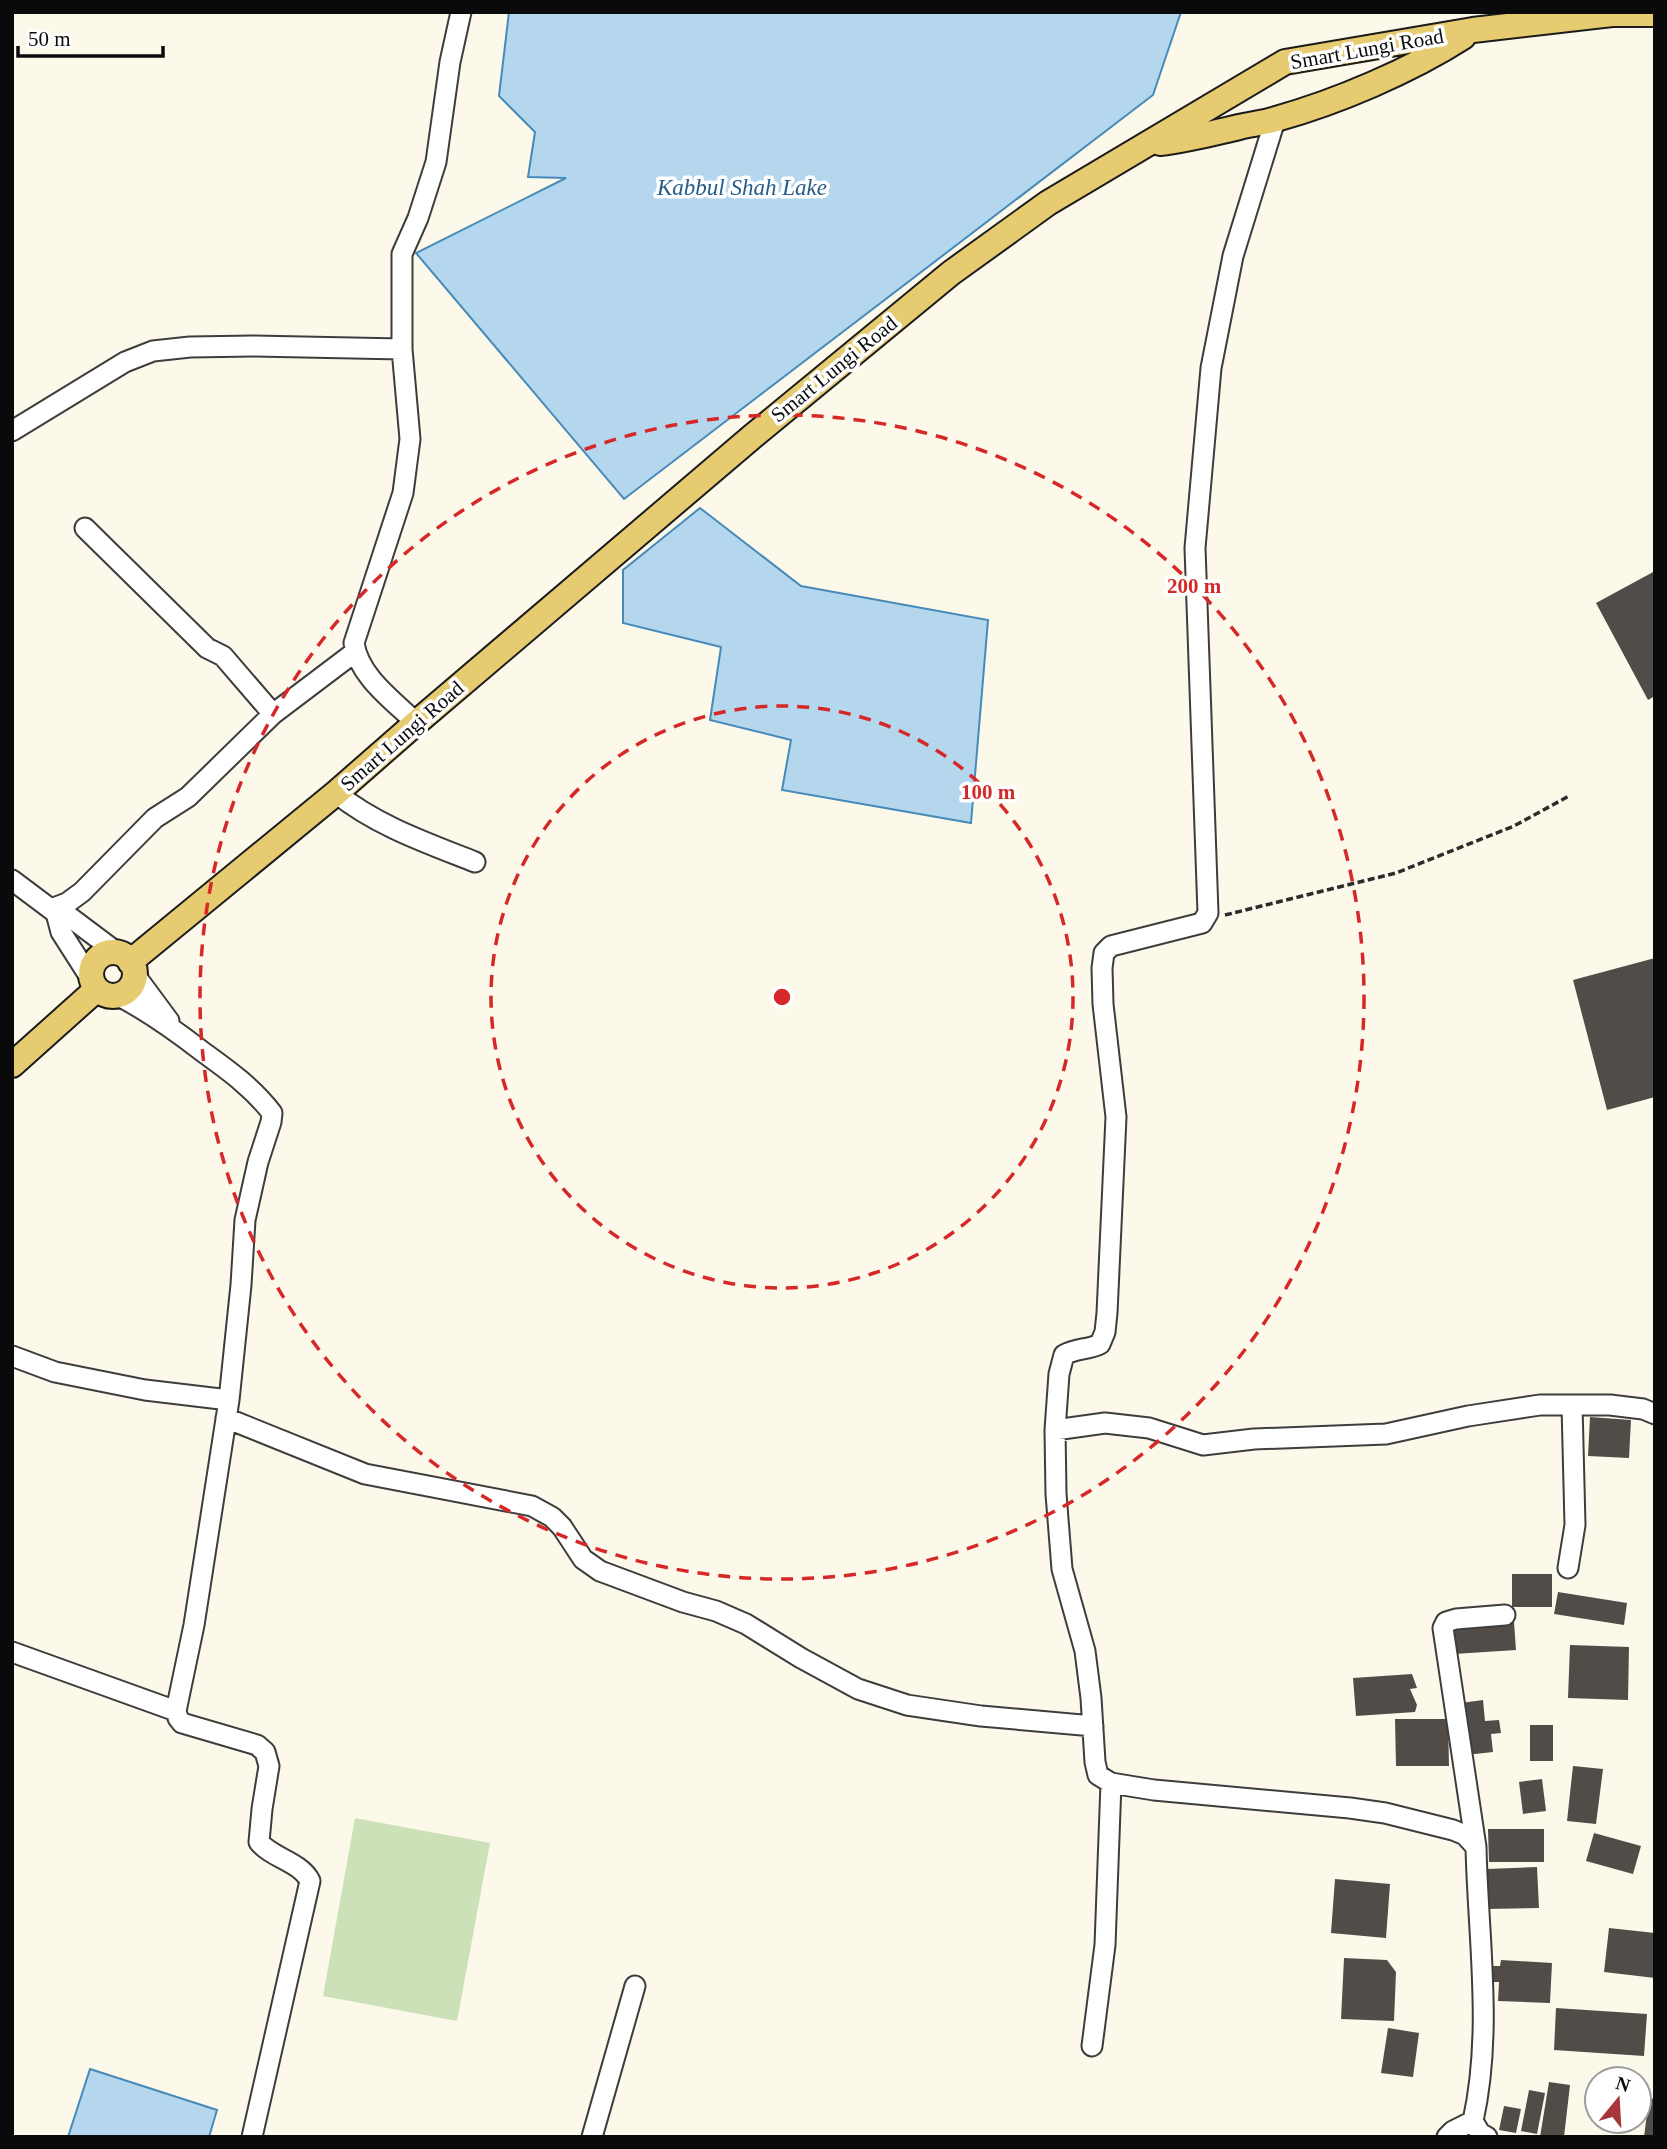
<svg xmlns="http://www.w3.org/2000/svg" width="1667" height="2149" font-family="'Times New Roman',serif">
  <rect width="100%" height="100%" fill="#fcf9ea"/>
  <!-- green -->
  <path fill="#cde1b9" d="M355,1818L490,1843L457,2021L323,1996Z"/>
  <!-- water -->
  <path fill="#b5d7ed" stroke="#468aba" stroke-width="2" d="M509,12H1181L1153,95L624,499L416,253L566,178L528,177L535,132L499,96Z
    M700,508L801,586L988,620L971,823L782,790L791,740L710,720L721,647L623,623V570Z
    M90,2069L217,2110L209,2137H68Z"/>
  <!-- building -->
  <path fill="#514c48" d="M1655,571V696L1648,700L1596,603Z
    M1655,958V1097L1607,1110L1573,980Z
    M1590,1417L1631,1420L1629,1458L1588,1456Z
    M1512,1574H1552V1607H1512Z
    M1558,1592L1627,1603L1624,1625L1554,1614Z
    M1514,1622L1516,1650L1454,1654L1451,1626Z
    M1570,1645L1629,1647L1628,1700L1568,1698Z
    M1412,1674L1417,1688L1410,1689L1417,1705L1415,1712L1356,1716L1353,1678Z
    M1483,1700L1485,1721L1499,1720L1501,1733L1491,1734L1493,1752L1466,1755L1461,1703Z
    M1395,1719H1448L1449,1766H1396Z
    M1530,1725H1553V1761H1530Z
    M1573,1766L1603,1769L1596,1824L1567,1821Z
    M1542,1779L1546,1811L1523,1814L1519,1782Z
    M1488,1829H1544V1862H1489Z
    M1594,1833L1641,1846L1633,1874L1586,1861Z
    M1537,1867L1539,1908L1488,1909L1487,1869Z
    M1335,1879L1390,1884L1386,1938L1331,1933Z
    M1609,1928L1655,1933V1978L1604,1972Z
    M1344,1958L1387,1960L1396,1972L1394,2021L1341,2019Z
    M1501,1960L1552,1963L1550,2003L1498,2001L1499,1982H1490L1491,1966H1500Z
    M1556,2008L1647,2014L1644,2056L1554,2050Z
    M1388,2028L1419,2033L1413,2077L1381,2073Z
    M1549,2082L1570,2085L1564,2137H1540Z
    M1529,2090L1545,2093L1537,2134L1521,2131Z
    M1649,2098L1655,2099V2137H1644Z
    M1504,2106L1521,2109L1516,2133L1499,2130Z"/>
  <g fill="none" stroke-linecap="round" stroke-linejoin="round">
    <!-- minor casing -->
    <g stroke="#3d3d3d" stroke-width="23">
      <path id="minor" d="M1275,120L1233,256L1211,368L1195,548L1208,913L1202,923L1115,945L1111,946L1104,953L1102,968L1103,1004L1116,1117L1107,1313L1105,1332L1100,1344C1088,1350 1076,1348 1064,1355L1059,1374L1055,1430L1056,1494L1062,1569L1085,1651L1091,1698L1095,1762L1098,1775L1111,1783L1154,1790L1350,1808L1385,1813L1453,1830L1465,1835L1476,1847C1478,1938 1493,2031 1473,2121L1480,2133L1487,2137
        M12,431L125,362L153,351L190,347L253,346L402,349
        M85,528L207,648L223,656L273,714
        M416,723C393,700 359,677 354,643L403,493L410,439L402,349V254L418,218L436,162L450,62L461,12
        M336,793C377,826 427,843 475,862
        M12,880L56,913L71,918L119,954
        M51,909L67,903L82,892L155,818L188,797L273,714L355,652
        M56,913L61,932L91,979
        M135,975L169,1021
        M117,995C148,1011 176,1031 203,1052C228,1070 253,1088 272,1113L271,1122L258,1162L245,1220L241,1285L229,1400L194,1625L176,1711L178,1718L182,1723L257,1745L265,1752L269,1766L262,1809L259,1842C272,1858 301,1862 310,1881L252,2137
        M12,1356L55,1372L145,1390L229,1400
        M226,1418L365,1474L532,1506L552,1517L562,1527L583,1559L600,1571L683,1602L716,1611L746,1624L801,1658L858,1689L907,1705L981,1716L1093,1726
        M1055,1430L1105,1423L1149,1428L1203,1445L1254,1439L1386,1434L1468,1416L1540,1405H1610L1643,1409L1655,1414
        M1568,1568L1575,1525L1572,1405
        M12,1652L176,1711
        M1476,1847L1443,1628L1446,1622L1456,1619L1505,1615
        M1092,2046L1105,1945L1111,1783
        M592,2137L635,1986
        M1447,2137L1453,2131L1473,2121"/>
    </g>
    <!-- major casing -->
    <g stroke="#1b1b1b" stroke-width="28">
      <path id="major" d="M1160,143C1187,140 1213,133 1239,127C1251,124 1264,123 1276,119C1337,102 1410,71 1463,37
        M91 974a22 22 0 1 1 44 0a22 22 0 1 1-44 0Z
        M130,962L336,793L416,723L753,436L951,273L1048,203L1285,62L1473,30L1612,14H1655
        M12,1065L97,989"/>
    </g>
    <!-- path -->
    <path stroke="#2c2c2c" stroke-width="3.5" stroke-dasharray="7 3.5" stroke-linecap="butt" d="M1225,915L1396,873L1514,826L1569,796"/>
    <!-- minor -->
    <use href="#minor" stroke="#fff" stroke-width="19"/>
    <!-- major -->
    <use href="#major" stroke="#e6cb70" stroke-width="24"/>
  </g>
  <!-- distance rings -->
  <g fill="none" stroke="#d62828" stroke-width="3.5" stroke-dasharray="12 9">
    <circle cx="782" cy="997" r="291"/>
    <circle cx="782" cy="997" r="582"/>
  </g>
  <g text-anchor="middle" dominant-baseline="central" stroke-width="7" stroke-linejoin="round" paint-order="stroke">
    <!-- street labels -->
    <g font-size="21" fill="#0a0a0a" stroke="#fff">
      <text transform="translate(1367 49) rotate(-10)">Smart Lungi Road</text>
      <text transform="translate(834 369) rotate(-39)">Smart Lungi Road</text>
      <text transform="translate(402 736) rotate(-41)">Smart Lungi Road</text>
    </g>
    <!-- water labels -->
    <g font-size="23" font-style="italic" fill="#255c8a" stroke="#fff">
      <text x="742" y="187">Kabbul Shah Lake</text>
    </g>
  </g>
  <circle cx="782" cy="997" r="10" fill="#d62828" stroke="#fff" stroke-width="3.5"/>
  <g font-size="21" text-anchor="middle" font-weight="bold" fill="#d62828" stroke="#fff" stroke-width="7" stroke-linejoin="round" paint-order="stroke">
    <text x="1194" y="593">200 m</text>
    <text x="988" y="799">100 m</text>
  </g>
  <!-- border -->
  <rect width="1667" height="2149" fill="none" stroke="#0a0a0a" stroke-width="28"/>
  <!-- north arrow -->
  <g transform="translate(1618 2100) rotate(18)"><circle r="33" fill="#ffffff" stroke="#9d9d9d" stroke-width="2"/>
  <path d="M0-5L12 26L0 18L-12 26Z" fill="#a73539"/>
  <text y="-10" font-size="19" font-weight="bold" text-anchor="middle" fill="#0a0a0a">N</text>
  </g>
  <!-- scale -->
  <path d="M18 46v10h145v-10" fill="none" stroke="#0a0a0a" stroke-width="3.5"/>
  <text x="28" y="46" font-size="21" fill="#0a0a0a" stroke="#ffffff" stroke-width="5" paint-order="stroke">50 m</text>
</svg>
